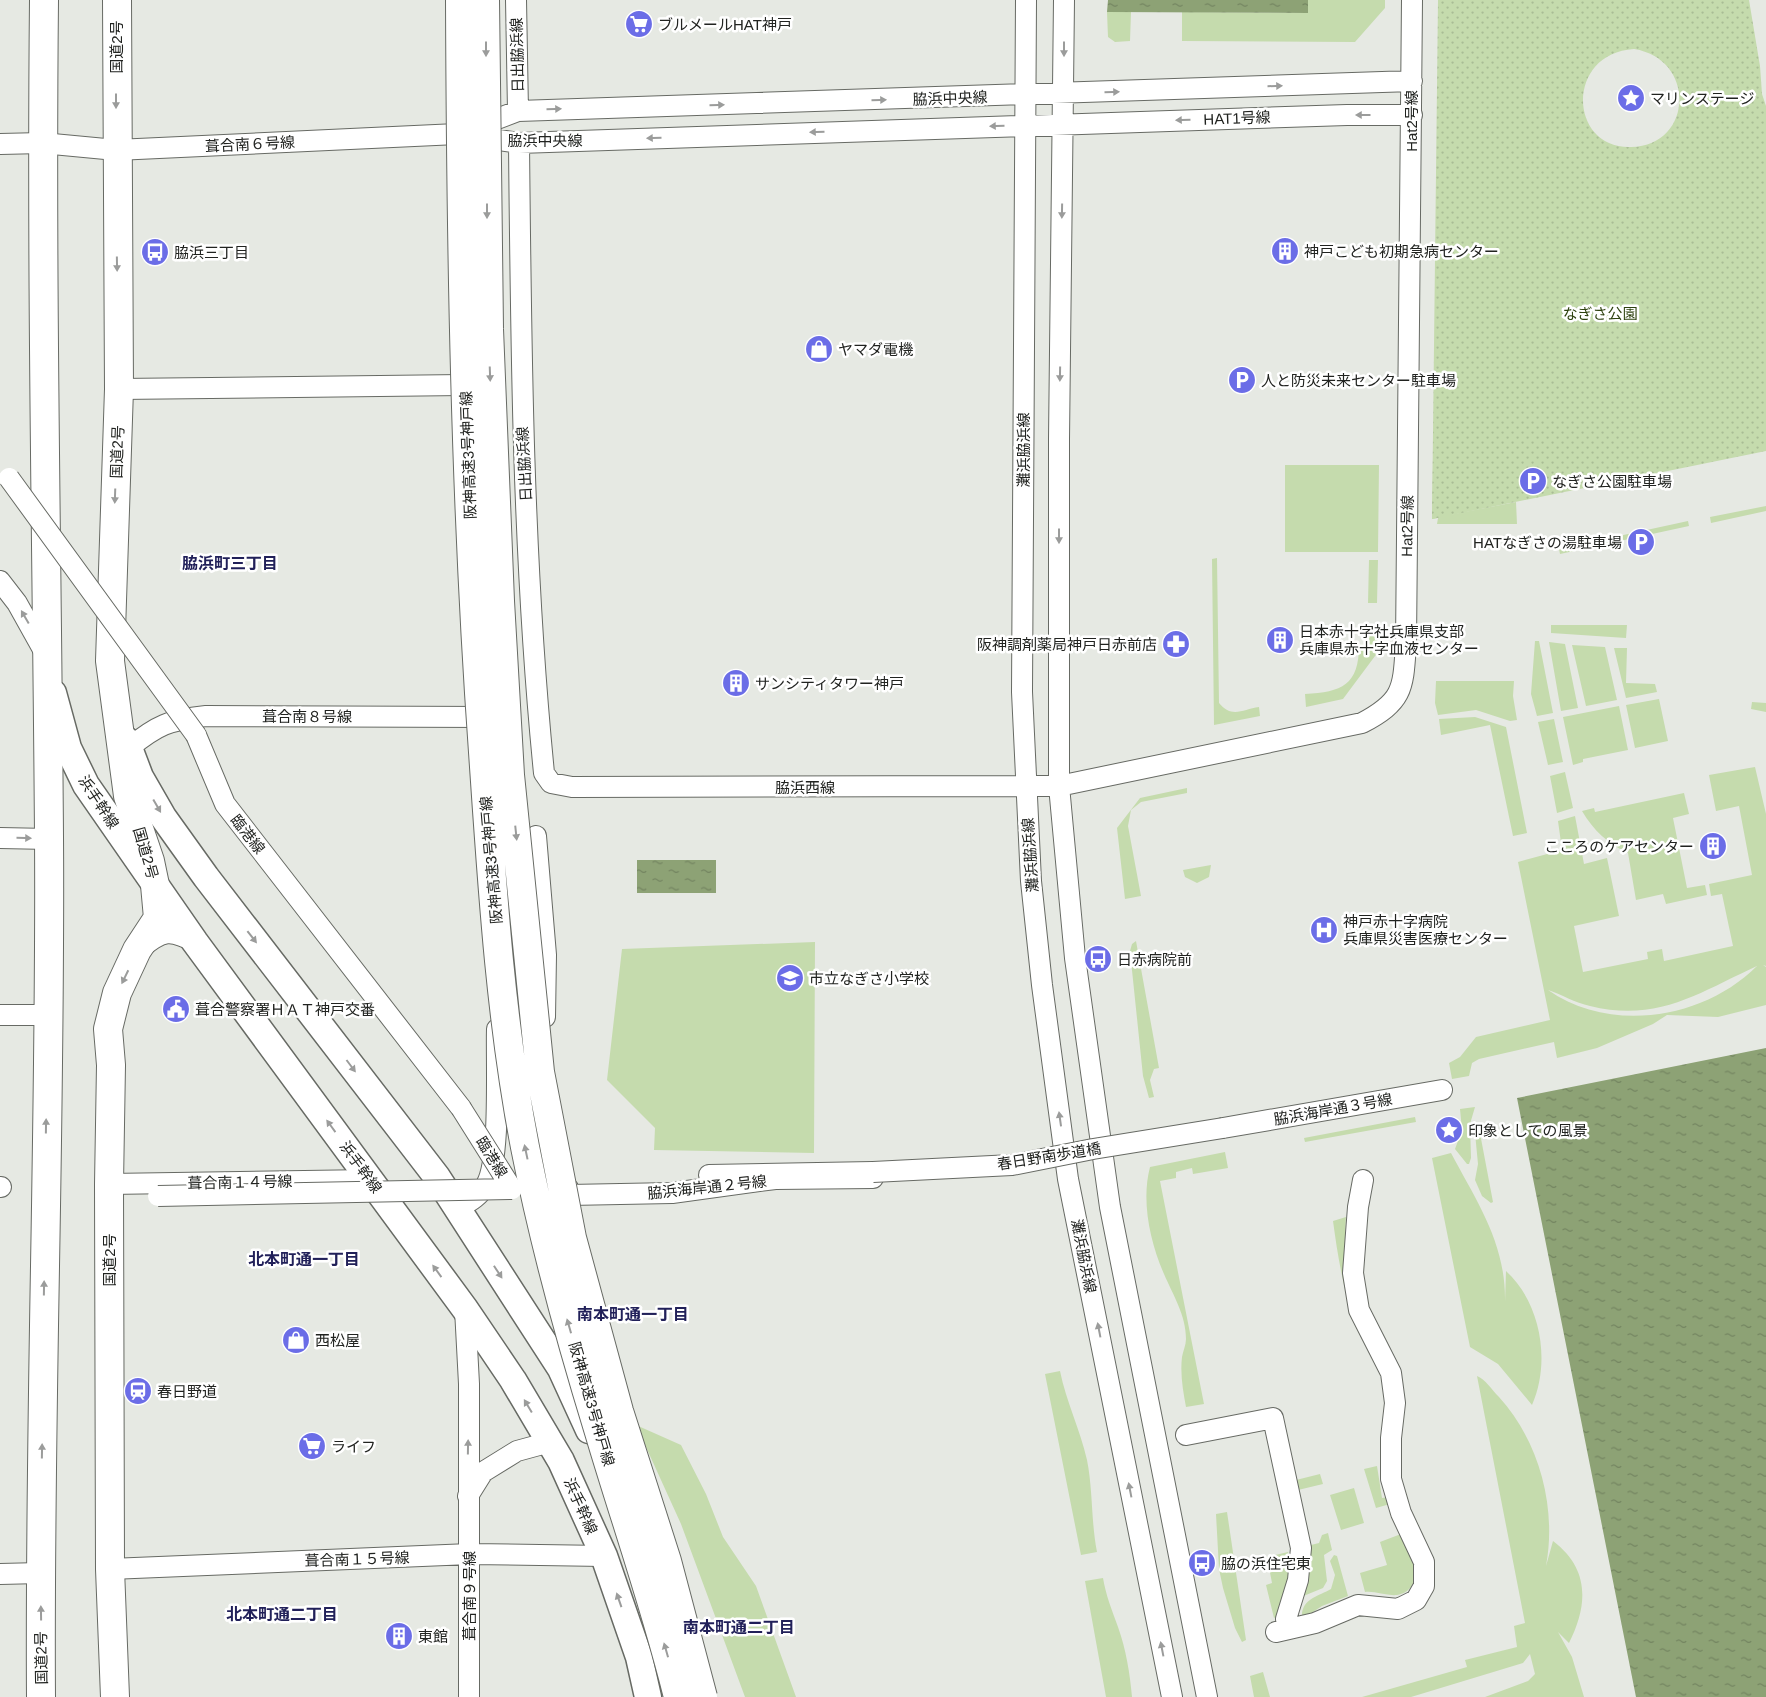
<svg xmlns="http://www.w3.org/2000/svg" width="1766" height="1697" font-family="Arial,'Noto Sans JP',sans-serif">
  <defs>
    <pattern id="park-dots" width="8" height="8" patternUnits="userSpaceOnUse" patternTransform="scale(1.25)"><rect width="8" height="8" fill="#c5dbad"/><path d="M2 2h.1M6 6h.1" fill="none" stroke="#a9bc95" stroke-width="1.8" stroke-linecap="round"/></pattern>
    <pattern id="water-ripples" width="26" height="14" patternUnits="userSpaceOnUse" patternTransform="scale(1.25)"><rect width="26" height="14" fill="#8da275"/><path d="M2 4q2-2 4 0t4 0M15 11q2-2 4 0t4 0" fill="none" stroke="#738460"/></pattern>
  </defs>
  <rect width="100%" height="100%" fill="#e6e9e3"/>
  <!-- grass -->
  <path fill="#c5dbad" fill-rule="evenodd" d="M1308,0H1385V8L1355,42L1182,41V12L1307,13Z
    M1107,12H1131L1130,41L1115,42L1108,37Z
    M1433,460L1449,515L1516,502L1517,524H1437L1438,518L1432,519Z
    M1285,465H1379L1378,552H1285Z
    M1766,506V511L1711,523L1710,517Z
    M1688,521L1689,526L1560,554L1559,549Z
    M1217,558L1219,703C1232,719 1243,709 1259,707L1260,716L1214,725L1212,559Z
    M1369,560H1378L1377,603H1368Z
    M1551,625H1627L1626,638L1551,633Z
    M1368,628H1377L1378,652L1343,699L1306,707L1305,694C1342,692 1359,685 1359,645L1368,644Z
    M1535,641H1539L1553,713L1537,716L1531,694Z
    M1549,642L1565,644L1578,708L1561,711Z
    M1572,645L1605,647L1617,700L1586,706Z
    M1614,648H1627L1626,683L1655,684L1657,692L1626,698Z
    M1436,681H1514L1513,696L1517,720L1510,721L1476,710L1438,715L1435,703Z
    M1659,699L1668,741L1635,748L1626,705Z
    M1752,702L1766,703V712L1751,709Z
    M1619,706L1628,750L1583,759V762L1573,765L1563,717Z
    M1475,717L1506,727L1527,833L1513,836L1490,725L1441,735L1439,719Z
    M1554,719L1563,762L1548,765L1538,722Z
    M1755,767L1766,814V966L1763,965L1766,967V1005L1718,1017L1667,1015L1653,1024L1597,1048L1557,1058L1554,1042L1479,1059L1472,1063L1469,1076L1452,1079L1449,1063L1460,1057L1476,1037L1550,1020L1518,862L1562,850L1558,821L1575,816L1584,864L1607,858L1619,916L1574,926L1583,972L1648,959L1647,952L1662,949L1664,961L1733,946L1722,894L1711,896L1709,884L1752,875L1739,806L1716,811L1709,775ZM1757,966C1704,1019 1611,1034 1548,990C1561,994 1575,1003 1590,1006C1658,1023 1700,992 1757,966Z
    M1565,772L1573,808L1557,813L1550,776Z
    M1187,788V793L1141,802L1131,810L1128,826L1141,896L1125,899L1117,828L1140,798Z
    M1684,793L1689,814L1673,818L1687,888L1705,885L1707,895L1666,904L1663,894L1636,900L1628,853C1607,843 1594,831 1582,811L1594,808L1595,812Z
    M1211,865L1209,877L1197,883L1185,877L1183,870Z
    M1136,941L1159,1068L1154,1069L1150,1080L1154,1097L1149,1098L1143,1076L1130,951L1132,944Z
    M815,942L814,1153L654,1150L655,1128L607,1080L622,949Z
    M1475,1107L1470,1124L1471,1158L1469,1164H1467L1455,1149L1462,1130L1460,1109Z
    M1415,1117L1416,1122L1305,1142L1304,1138Z
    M1479,1128L1493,1202L1491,1203L1482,1196L1475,1180L1478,1164L1475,1133Z
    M1225,1152L1228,1168L1193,1174L1192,1168L1176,1172V1178L1160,1181L1204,1404L1186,1407C1183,1391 1180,1374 1182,1357C1183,1351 1186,1345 1186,1339C1186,1315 1173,1295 1164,1274C1150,1242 1141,1201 1150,1167Z
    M1451,1153C1477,1202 1506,1243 1505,1302L1506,1271C1541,1303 1551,1362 1532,1405L1498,1364L1470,1347L1432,1158Z
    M1346,1217C1343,1257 1352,1291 1361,1329H1357C1344,1294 1338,1258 1333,1221Z
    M1060,1371C1066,1401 1080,1429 1087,1460C1093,1490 1091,1522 1097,1552L1081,1555L1045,1374Z
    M1477,1376C1485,1379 1492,1390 1499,1397C1539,1441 1557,1507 1546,1566L1553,1541C1590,1569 1588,1605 1569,1643L1558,1632L1572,1657L1584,1697H1485L1528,1681L1535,1674L1530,1654L1523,1663L1411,1697H1362L1467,1667L1465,1660L1517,1647L1514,1626L1525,1623Z
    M636,1425L681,1445L706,1494L723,1537L756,1586L796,1697H745L681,1524Z
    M1377,1466L1382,1498L1388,1497L1390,1504L1376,1508L1364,1469Z
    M1320,1474L1323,1484L1298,1490L1296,1480Z
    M1354,1488L1364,1523L1341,1530L1330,1495Z
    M1227,1512L1246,1640L1242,1642L1235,1628L1223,1588L1219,1569L1216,1514Z
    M1328,1533L1332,1550L1324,1555L1327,1581L1323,1588L1301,1597L1311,1545L1319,1543L1322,1535Z
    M1401,1534C1405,1540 1410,1547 1413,1554C1420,1570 1416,1592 1397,1595C1386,1596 1376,1591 1365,1592L1360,1573L1387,1565L1380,1542Z
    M1288,1552L1292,1565L1281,1614L1274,1618L1266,1585L1272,1583L1267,1557Z
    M1334,1555L1337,1556L1348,1596L1322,1606L1304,1618L1302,1617C1301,1599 1319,1596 1331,1589L1335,1575L1330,1561Z
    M1103,1578C1106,1596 1112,1610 1118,1627C1126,1649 1130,1674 1132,1697H1106L1085,1581Z
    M1263,1672L1270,1697H1254L1250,1676Z"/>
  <!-- park -->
  <path fill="url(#park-dots)" fill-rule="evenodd" d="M1438,0H1749L1760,66L1762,94L1766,106V451L1432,519ZM1634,49C1697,59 1693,146 1631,147C1568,149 1565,53 1634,49Z"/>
  <!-- water -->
  <path fill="url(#water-ripples)" d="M1108,0H1308V13L1107,12Z
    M637,860H716V893H637Z
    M1766,1048V1697H1636L1517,1098Z"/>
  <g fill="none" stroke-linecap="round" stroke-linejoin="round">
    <!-- minor casing -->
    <g stroke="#676a64" stroke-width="22">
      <path id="minor" d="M516,0L518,111
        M1026,0L1022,692L1031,881L1042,985L1068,1179L1172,1697
        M1064,0L1059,439V786L1075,958L1110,1207L1207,1697
        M476,127L518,111L1412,81
        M519,143C521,353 523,563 544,773L551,783L572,787L1059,786L1362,723C1404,701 1403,688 1406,644L1412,0
        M0,144L42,143L116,150L457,134L519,143L1347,115H1412
        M119,389L463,385
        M0,581L17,603L46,655
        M196,735L225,804L461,1108
        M129,748C157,725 169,720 206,716L493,717
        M536,836L546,955L545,1017
        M0,838L49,839
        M141,948C163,930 170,929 195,942
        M0,1015H47
        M1223,1128L1442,1090
        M109,1184L371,1180
        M0,1187H1
        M557,1188H568L569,1195L672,1193L775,1179L873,1178V1172L709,1175
        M457,1209C469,1202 479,1197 486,1185C501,1160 496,1062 497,1029
        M465,1309L469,1384V1697
        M1186,1435L1273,1418L1301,1548L1298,1580L1286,1619L1288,1629
        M468,1496L483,1472L517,1451L550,1442
        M110,1569L470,1554L604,1556
        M0,1574L40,1573
        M1276,1632L1315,1623L1358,1605L1398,1609L1416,1600L1424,1586V1562L1401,1513L1391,1479V1438L1395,1403L1391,1373L1359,1310L1353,1273L1358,1207L1363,1180"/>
    </g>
    <!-- major casing -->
    <g stroke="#676a64" stroke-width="29">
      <path id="major" d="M53,693L68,748L86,785L195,942L465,1309L513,1380L561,1461L604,1556L639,1657L648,1697
        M126,740L140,777L163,817L206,877L437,1177L561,1369L589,1430"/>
    </g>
    <!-- highway casing -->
    <g stroke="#676a64" stroke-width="30">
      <path id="highway" d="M41,1697C39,1410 51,1123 49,836C47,557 41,279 44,0
        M115,1697L110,1569L109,1184L111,1065L108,1029L117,993L137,950L158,918L155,885L150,861L128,796L110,661L119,389L117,0"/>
    </g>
    <!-- minor -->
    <use href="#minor" stroke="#fff" stroke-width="20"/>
    <!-- major -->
    <use href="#major" stroke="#fff" stroke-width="26"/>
    <!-- highway -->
    <use href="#highway" stroke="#fff" stroke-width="28"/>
    <!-- minor-bridge casing -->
    <g stroke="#676a64" stroke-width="22" stroke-linecap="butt">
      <path id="minor-bridge" d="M9,478L196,735
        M461,1108L512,1189
        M873,1172L1012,1165L1093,1149L1223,1128
        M158,1196L512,1189"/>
    </g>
    <!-- highway-bridge casing -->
    <g stroke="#676a64" stroke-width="30" stroke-linecap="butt">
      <path id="highway-bridge" d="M460,0C461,251 465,502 483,752C492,884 500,1017 525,1147C544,1243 570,1338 599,1432C625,1520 656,1607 678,1697
        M485,0L489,329L500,601L510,775L540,1072L572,1238L619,1411L667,1561L703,1697"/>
    </g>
    <!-- minor-bridge -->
    <use href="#minor-bridge" stroke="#fff" stroke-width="20"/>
    <!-- highway-bridge -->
    <use href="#highway-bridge" stroke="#fff" stroke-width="28"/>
  </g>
  <!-- one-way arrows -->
  <defs><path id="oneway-solid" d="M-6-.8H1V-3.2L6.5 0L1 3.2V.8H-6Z" transform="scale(1.25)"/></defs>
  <g fill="#9b9c9b">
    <use href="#oneway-solid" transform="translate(486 49) rotate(90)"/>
    <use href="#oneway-solid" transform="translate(1064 49) rotate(90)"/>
    <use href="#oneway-solid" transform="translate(1275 86) rotate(-2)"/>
    <use href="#oneway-solid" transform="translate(1112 92) rotate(-2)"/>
    <use href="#oneway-solid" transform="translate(879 100) rotate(-2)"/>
    <use href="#oneway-solid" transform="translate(116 101) rotate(90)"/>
    <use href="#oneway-solid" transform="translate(717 105) rotate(-2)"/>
    <use href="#oneway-solid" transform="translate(554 109) rotate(-2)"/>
    <use href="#oneway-solid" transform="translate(1363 115) rotate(-180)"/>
    <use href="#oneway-solid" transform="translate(1183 120) rotate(178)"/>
    <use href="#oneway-solid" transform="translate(997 126) rotate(178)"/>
    <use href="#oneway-solid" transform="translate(817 132) rotate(178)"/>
    <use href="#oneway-solid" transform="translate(654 138) rotate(178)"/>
    <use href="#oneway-solid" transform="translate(487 211) rotate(90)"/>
    <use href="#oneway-solid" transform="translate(1062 211) rotate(91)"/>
    <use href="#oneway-solid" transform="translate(117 264) rotate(89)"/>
    <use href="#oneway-solid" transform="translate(490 374) rotate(88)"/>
    <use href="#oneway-solid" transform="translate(1060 374) rotate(91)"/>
    <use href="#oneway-solid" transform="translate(115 496) rotate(92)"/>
    <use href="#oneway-solid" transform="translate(1059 536) rotate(90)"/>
    <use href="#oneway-solid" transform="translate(25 617) rotate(-120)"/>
    <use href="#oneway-solid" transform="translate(157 806) rotate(60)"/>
    <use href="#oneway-solid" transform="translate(516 833) rotate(84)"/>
    <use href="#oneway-solid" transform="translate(24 838) rotate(1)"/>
    <use href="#oneway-solid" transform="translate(252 937) rotate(52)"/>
    <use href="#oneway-solid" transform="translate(125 977) rotate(116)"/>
    <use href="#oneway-solid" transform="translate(351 1066) rotate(53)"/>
    <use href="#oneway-solid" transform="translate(1060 1119) rotate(-98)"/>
    <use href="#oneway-solid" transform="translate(46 1126) rotate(-89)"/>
    <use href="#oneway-solid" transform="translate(331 1126) rotate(-126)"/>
    <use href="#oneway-solid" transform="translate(526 1152) rotate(-102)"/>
    <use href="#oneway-solid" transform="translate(437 1271) rotate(-126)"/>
    <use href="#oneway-solid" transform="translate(498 1272) rotate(57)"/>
    <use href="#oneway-solid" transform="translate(44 1288) rotate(-89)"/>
    <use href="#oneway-solid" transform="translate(569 1326) rotate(-106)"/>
    <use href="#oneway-solid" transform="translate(1099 1330) rotate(-101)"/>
    <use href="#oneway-solid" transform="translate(528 1406) rotate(-121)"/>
    <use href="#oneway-solid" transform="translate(468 1447) rotate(-89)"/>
    <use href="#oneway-solid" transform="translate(42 1451) rotate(-89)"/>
    <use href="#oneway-solid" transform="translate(1130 1490) rotate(-101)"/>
    <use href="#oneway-solid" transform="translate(619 1600) rotate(-109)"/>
    <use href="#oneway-solid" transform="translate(41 1613) rotate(-91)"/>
    <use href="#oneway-solid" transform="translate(1162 1649) rotate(-101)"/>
    <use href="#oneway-solid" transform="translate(666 1650) rotate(-106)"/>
  </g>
  <!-- icons -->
  <defs>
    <g id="supermarket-disc" transform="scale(1.4375)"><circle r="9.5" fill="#6b6de7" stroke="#fff"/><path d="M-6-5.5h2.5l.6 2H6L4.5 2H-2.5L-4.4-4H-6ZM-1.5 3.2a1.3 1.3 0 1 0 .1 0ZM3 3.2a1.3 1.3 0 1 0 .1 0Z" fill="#fff"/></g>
    <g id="sight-disc" transform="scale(1.4375)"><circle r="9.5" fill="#6b6de7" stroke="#fff"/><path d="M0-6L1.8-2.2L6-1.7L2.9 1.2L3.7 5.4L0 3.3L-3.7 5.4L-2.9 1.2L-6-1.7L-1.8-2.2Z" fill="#fff"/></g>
    <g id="building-disc" transform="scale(1.4375)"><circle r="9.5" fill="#6b6de7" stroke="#fff"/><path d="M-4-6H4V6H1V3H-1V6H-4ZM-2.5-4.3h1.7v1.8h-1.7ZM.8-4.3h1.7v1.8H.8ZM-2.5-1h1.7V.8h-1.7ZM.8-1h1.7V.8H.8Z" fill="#fff"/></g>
    <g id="bus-disc" transform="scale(1.4375)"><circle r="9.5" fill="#6b6de7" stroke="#fff"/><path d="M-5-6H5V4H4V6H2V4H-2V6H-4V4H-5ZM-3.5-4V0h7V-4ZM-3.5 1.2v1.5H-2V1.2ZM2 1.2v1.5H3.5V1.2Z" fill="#fff"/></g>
    <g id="shop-disc" transform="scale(1.4375)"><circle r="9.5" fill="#6b6de7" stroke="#fff"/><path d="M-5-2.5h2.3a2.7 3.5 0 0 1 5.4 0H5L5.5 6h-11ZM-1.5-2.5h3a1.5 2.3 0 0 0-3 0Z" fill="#fff"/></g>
    <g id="parking-disc" transform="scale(1.4375)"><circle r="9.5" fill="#6b6de7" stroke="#fff"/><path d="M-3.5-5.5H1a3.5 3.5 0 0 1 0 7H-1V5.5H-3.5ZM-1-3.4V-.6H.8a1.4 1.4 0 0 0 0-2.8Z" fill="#fff"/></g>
    <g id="pharmacy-disc" transform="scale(1.4375)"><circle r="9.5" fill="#6b6de7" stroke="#fff"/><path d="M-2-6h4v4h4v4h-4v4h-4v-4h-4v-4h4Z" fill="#fff"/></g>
    <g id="hospital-disc" transform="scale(1.4375)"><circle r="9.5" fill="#6b6de7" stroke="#fff"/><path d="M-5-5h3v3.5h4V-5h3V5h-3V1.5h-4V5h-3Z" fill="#fff"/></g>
    <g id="school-disc" transform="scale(1.4375)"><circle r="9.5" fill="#6b6de7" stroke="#fff"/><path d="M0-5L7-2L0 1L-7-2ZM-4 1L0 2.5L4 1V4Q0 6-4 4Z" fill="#fff"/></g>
    <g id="civic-disc" transform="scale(1.4375)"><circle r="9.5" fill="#6b6de7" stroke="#fff"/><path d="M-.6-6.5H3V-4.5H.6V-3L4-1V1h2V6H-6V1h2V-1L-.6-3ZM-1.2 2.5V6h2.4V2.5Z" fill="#fff"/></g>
    <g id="station-disc" transform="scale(1.4375)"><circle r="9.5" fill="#6b6de7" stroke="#fff"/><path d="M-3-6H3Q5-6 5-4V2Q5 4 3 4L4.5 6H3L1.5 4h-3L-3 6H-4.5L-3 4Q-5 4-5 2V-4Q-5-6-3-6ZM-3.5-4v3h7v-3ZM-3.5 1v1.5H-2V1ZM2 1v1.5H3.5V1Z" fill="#fff"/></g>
  </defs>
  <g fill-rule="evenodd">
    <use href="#supermarket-disc" x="639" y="24"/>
    <use href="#sight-disc" x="1631" y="98"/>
    <use href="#building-disc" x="1285" y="251"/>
    <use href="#bus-disc" x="155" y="252"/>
    <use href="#shop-disc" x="819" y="349"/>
    <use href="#parking-disc" x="1242" y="380"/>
    <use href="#parking-disc" x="1533" y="481"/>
    <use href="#parking-disc" x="1641" y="542"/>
    <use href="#building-disc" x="1280" y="640"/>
    <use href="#pharmacy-disc" x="1176" y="644"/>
    <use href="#building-disc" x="736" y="683"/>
    <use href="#building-disc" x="1713" y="846"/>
    <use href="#hospital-disc" x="1324" y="930"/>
    <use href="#bus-disc" x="1098" y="959"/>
    <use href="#school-disc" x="790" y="978"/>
    <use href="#civic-disc" x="176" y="1009"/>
    <use href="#sight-disc" x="1449" y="1130"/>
    <use href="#shop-disc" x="296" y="1340"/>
    <use href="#station-disc" x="138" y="1391"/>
    <use href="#supermarket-disc" x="312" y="1446"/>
    <use href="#bus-disc" x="1202" y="1563"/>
    <use href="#building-disc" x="399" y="1636"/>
  </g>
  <g text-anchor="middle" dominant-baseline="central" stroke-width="5" stroke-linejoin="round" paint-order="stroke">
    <!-- poi labels -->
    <g font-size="15" fill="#212320" stroke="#fff" text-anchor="start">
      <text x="658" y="24">ブルメールHAT神戸</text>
      <text x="1650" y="98">マリンステージ</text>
      <text x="1304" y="251">神戸こども初期急病センター</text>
      <text x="174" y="252">脇浜三丁目</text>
      <text x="838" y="349">ヤマダ電機</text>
      <text x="1261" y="380">人と防災未来センター駐車場</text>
      <text x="1552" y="481">なぎさ公園駐車場</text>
      <text x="1622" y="542" text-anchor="end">HATなぎさの湯駐車場</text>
      <text x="1299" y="631">日本赤十字社兵庫県支部<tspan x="1299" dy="17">兵庫県赤十字血液センター</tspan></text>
      <text x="1157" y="644" text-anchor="end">阪神調剤薬局神戸日赤前店</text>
      <text x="755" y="683">サンシティタワー神戸</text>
      <text x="1694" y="846" text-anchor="end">こころのケアセンター</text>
      <text x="1343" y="921">神戸赤十字病院<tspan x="1343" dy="17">兵庫県災害医療センター</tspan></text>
      <text x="1117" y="959">日赤病院前</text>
      <text x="809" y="978">市立なぎさ小学校</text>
      <text x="195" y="1009">葺合警察署ＨＡＴ神戸交番</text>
      <text x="1468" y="1130">印象としての風景</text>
      <text x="315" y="1340">西松屋</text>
      <text x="157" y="1391">春日野道</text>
      <text x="331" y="1446">ライフ</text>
      <text x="1221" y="1563">脇の浜住宅東</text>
      <text x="418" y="1636">東館</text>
    </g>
    <!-- street labels -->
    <g font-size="15" fill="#212320" stroke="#fff">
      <text transform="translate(116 47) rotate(-90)">国道2号</text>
      <text transform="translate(517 55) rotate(-91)">日出脇浜線</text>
      <text transform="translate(950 98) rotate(-2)">脇浜中央線</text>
      <text transform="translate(1237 118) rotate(-2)">HAT1号線</text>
      <text transform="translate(1411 121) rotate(-90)">Hat2号線</text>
      <text x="545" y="140">脇浜中央線</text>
      <text transform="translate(250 144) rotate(-3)">葺合南６号線</text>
      <text transform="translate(1023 450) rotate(-90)">灘浜脇浜線</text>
      <text transform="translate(117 452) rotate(-88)">国道2号</text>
      <text transform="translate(468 455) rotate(-92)">阪神高速3号神戸線</text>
      <text transform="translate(524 464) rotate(-93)">日出脇浜線</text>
      <text transform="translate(1407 526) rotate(-89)">Hat2号線</text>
      <text x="307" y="716">葺合南８号線</text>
      <text x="805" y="787">脇浜西線</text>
      <text transform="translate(99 802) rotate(57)">浜手幹線</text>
      <text transform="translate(248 834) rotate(52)">臨港線</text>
      <text transform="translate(146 853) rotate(74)">国道2号</text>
      <text transform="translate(1030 855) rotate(-94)">灘浜脇浜線</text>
      <text transform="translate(491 860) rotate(-95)">阪神高速3号神戸線</text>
      <text transform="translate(1333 1109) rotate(-10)">脇浜海岸通３号線</text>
      <text transform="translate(1049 1156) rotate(-9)">春日野南歩道橋</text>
      <text transform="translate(492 1157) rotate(58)">臨港線</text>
      <text transform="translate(361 1167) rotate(54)">浜手幹線</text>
      <text transform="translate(240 1182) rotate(-1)">葺合南１４号線</text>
      <text transform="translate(707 1187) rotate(-6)">脇浜海岸通２号線</text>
      <text transform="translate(1084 1256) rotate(79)">灘浜脇浜線</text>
      <text transform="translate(109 1260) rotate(-90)">国道2号</text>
      <text transform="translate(592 1404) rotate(74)">阪神高速3号神戸線</text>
      <text transform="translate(581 1506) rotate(66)">浜手幹線</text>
      <text transform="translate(357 1559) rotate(-2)">葺合南１５号線</text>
      <text transform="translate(469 1596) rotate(-90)">葺合南９号線</text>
      <text transform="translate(41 1658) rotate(-91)">国道2号</text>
    </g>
    <!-- park labels -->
    <g font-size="15" fill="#2e420f" stroke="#fff">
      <text x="1600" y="313">なぎさ公園</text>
    </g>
    <!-- neighbourhood labels -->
    <g font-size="16" font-weight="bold" fill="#212059" stroke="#fff">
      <text x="230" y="563">脇浜町三丁目</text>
      <text x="304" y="1259">北本町通一丁目</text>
      <text x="633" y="1314">南本町通一丁目</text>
      <text x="282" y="1614">北本町通二丁目</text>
      <text x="739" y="1627">南本町通二丁目</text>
    </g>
  </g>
</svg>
